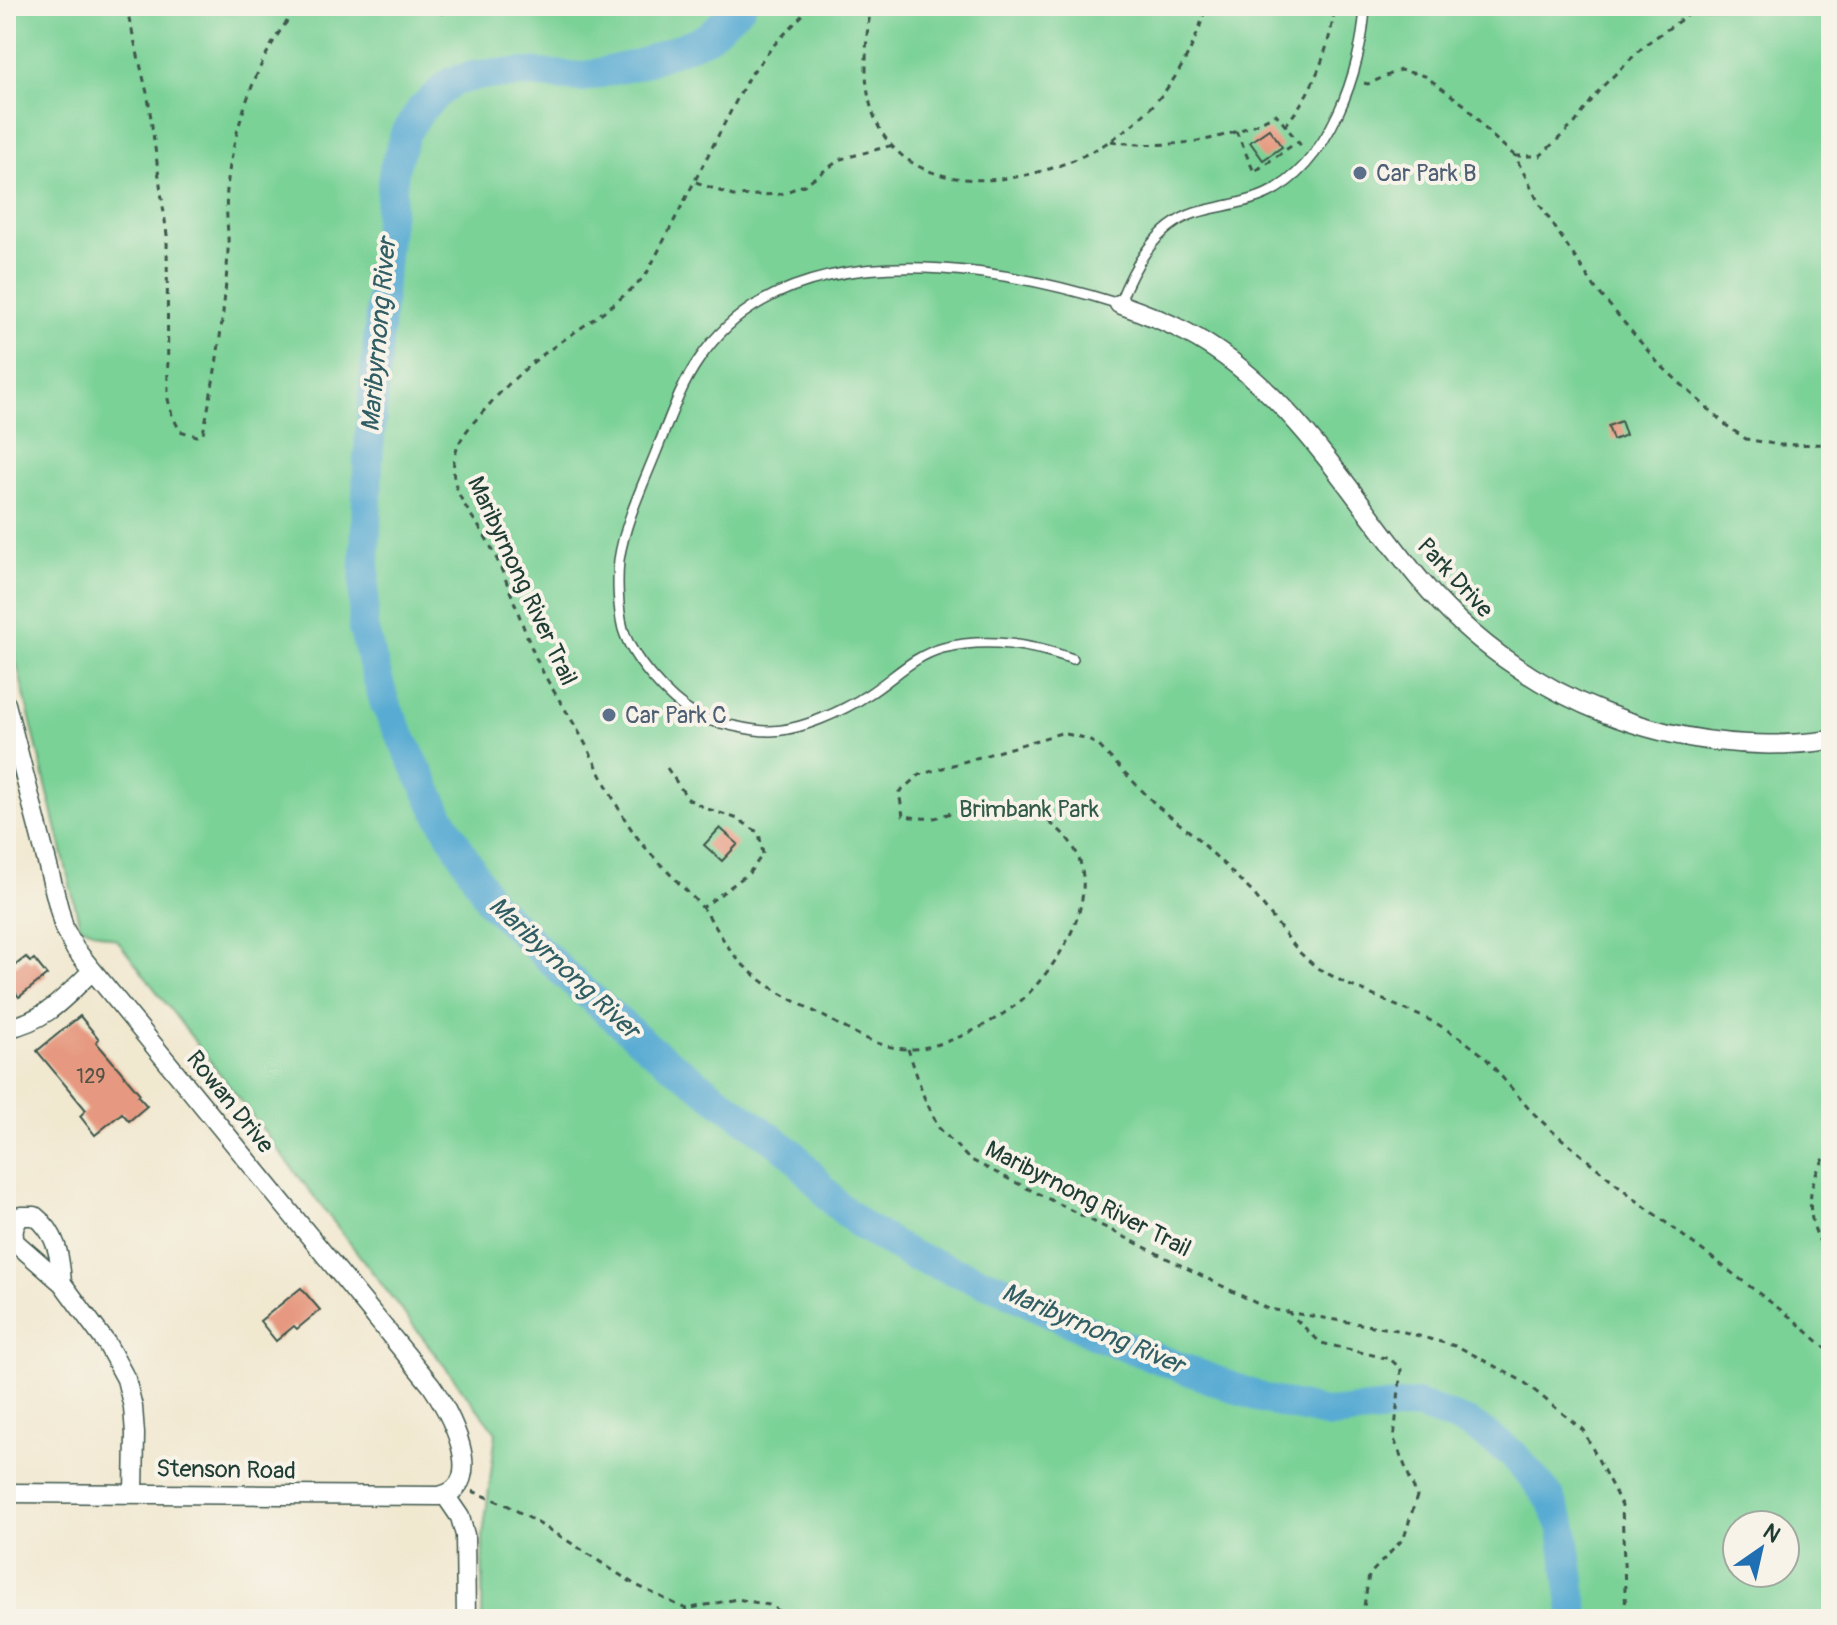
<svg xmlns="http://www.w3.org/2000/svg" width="1837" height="1625" font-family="Pangolin,sans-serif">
  <rect width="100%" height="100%" fill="#f7f3e8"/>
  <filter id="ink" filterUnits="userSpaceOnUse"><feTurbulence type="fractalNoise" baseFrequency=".0125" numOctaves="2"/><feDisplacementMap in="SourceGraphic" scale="16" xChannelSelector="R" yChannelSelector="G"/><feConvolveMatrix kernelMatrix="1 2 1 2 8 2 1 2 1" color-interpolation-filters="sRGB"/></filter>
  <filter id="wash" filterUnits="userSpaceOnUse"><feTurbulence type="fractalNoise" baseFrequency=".006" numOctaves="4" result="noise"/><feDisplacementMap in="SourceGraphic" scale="32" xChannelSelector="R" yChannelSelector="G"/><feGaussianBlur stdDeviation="1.8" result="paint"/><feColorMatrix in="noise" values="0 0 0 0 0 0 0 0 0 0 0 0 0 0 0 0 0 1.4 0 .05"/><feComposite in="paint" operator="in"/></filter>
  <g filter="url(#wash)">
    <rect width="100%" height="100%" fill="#f1e8d0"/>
    <!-- green -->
    <path fill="#7ad297" stroke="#4c8866" stroke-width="2" fill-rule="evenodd" d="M6,6H1831V1619H482L483,1536L496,1433L117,940L80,926L6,619ZM1737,1525H1785V1573H1737Z"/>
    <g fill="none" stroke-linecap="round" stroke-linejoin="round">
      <!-- river -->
      <path stroke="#58abd3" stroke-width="30" d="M741,6L706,38L640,64L582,77L528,73L478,75L451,82L421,109L405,134L394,169L386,245L368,461L363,628L385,704L439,814L491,903L570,979L653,1051L793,1154L836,1204L861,1225L911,1255L1002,1289L1101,1337L1264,1399L1329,1414L1417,1405L1470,1424L1513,1454L1550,1498L1563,1528L1575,1619"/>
    </g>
    <g id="blocks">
      <!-- building -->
      <path fill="#e69980" d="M1269,129L1282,147L1263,160L1250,142Z
        M1621,421L1626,435L1613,440L1608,426Z
        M720,828L738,844L722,861L704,845Z
        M26,957L30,962L34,959L47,975L19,997L8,983L14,978L8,971Z
        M80,1016L99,1039L96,1042L140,1094L138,1096L147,1106L129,1121L122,1113L95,1135L80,1116L86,1110L37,1051Z
        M301,1288L320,1310L297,1329L294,1326L276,1341L260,1321Z"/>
    </g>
  </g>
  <g filter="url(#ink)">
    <use href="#blocks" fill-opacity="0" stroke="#3e574b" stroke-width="2"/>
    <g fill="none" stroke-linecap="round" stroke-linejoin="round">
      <!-- service casing -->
      <g stroke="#3e574b" stroke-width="12">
        <path id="service" d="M1073,659C1031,644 987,637 943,648C913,656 894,678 869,694C843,711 800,731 769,731C754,731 739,727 725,724C715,722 704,720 695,715C668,699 632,659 623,629C618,609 617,581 619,560C625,521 644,483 658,447C670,418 680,387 698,361C714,337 737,315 762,301C863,244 1015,271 1119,304C1133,268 1155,226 1195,213C1218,206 1244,204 1266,194C1329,165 1362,71 1365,6"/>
      </g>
      <!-- minor casing -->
      <g stroke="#3e574b" stroke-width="21">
        <path id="minor" d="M1119,304C1142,312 1165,321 1186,332C1291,387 1348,494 1421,581C1521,700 1677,762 1831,740
          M6,704L64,928L75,949L431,1385C448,1409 490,1486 439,1496L6,1493
          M6,1029C48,1019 62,1000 92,971
          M62,1283C60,1256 57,1233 35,1216H21C14,1225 12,1231 15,1242L62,1283L107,1344L126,1379L133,1407L135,1434L134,1493
          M445,1495L460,1517L465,1535L466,1619"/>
      </g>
      <!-- path -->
      <path stroke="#3e574b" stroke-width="3" stroke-dasharray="6 6" stroke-linecap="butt" d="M126,6L148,97L167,235L168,399L172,415L180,431L197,436L203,433C216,373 225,312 228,251C229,231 225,210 227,190C231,134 260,44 301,6
        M427,6L444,14L458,6
        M811,6L774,45L748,78L646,275C619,303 586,324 555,346C527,365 503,388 481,414C471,425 460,437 456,452C444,492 476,516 492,549C509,583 520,621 535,656C548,685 566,709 581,736C600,770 614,806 637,837C656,862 679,882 700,905C713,920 722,940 735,956C757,983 793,1000 823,1016C849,1030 879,1049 909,1049C942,1050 1003,1019 1026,996C1067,955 1113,877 1058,829C1029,804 992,806 956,812C948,813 941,817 934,818C924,819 913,817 903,816L899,792L919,775L1061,733L1085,738L1099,746L1157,806L1195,836L1254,894L1299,952L1317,968L1349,985L1434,1022L1462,1039L1484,1056L1529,1109L1551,1130L1636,1200L1794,1320L1831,1353
        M872,6C866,28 866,50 866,73C871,216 1043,194 1124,131C1166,100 1193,56 1206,6
        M1364,83L1368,84L1400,70L1425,76L1466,106L1489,133L1515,156L1540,205L1596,289L1658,363L1727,426L1746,439L1779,445L1831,444
        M1285,126C1314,90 1329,51 1335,6
        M1236,131L1254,172L1297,142
        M1111,141C1167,150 1226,142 1276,114L1302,147
        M1515,156H1540L1575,123L1600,89L1646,44L1695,10L1724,6
        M696,182L733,196L781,194L804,185L841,159L893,145
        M667,768L688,799L705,808L738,819L759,833L763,854L749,873L702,908
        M908,1049L924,1097L939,1128L969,1159L1268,1309L1397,1330L1459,1347L1524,1382L1583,1430L1622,1506L1626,1619
        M1831,1149C1803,1184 1804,1224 1831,1259
        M1287,1311L1321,1343L1390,1359L1401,1369L1394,1439L1417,1496L1404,1538L1369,1575L1362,1619
        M472,1491L507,1505L565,1539L634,1584L686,1609L737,1599L769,1605L792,1619"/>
      <!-- service -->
      <use href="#service" stroke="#fff" stroke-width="9"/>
      <!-- minor -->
      <use href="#minor" stroke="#fff" stroke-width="18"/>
    </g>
  </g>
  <!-- markers -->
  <g fill="#5c6f8a" stroke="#f7f3e8" stroke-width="3">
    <circle cx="1360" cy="173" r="8"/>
    <circle cx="609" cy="715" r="8"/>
  </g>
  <g text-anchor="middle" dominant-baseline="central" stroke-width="8" stroke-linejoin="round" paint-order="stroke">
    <!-- number labels -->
    <g font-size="20" fill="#515447">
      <text x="91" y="1076">129</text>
    </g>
    <!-- service labels -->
    <g font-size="24" fill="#4e5e75" stroke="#f7f3e8" text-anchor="start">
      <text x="1376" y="173">Car Park B</text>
      <text x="625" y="715">Car Park C</text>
    </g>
    <!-- street labels -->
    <g font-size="24" fill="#1f3d34" stroke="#f7f3e8">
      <text transform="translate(1455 578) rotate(47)">Park Drive</text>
      <text transform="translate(522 581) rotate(65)">Maribyrnong River Trail</text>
      <text transform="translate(230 1102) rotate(51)">Rowan Drive</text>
      <text transform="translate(1088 1199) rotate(27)">Maribyrnong River Trail</text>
      <text transform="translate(226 1470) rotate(1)">Stenson Road</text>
    </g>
    <!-- park labels -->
    <g font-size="24" fill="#315b48" stroke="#f7f3e8">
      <text x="1029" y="809">Brimbank Park</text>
    </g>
    <!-- water labels -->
    <g font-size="26" font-style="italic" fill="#305e64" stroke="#f7f3e8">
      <text transform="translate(379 335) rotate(-85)">Maribyrnong River</text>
      <text transform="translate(564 968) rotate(43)">Maribyrnong River</text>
      <text transform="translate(1093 1329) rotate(23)">Maribyrnong River</text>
    </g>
  </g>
  <!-- margin -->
  <rect width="1837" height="1625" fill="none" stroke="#f7f3e8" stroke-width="32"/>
  <!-- north arrow -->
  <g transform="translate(1761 1549) rotate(34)"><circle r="38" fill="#f7f3e8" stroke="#a1aaa0" stroke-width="2"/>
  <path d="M0-6L14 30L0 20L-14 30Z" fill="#1f6fb2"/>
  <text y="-12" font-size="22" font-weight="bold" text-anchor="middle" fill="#1f3d34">N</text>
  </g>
</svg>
